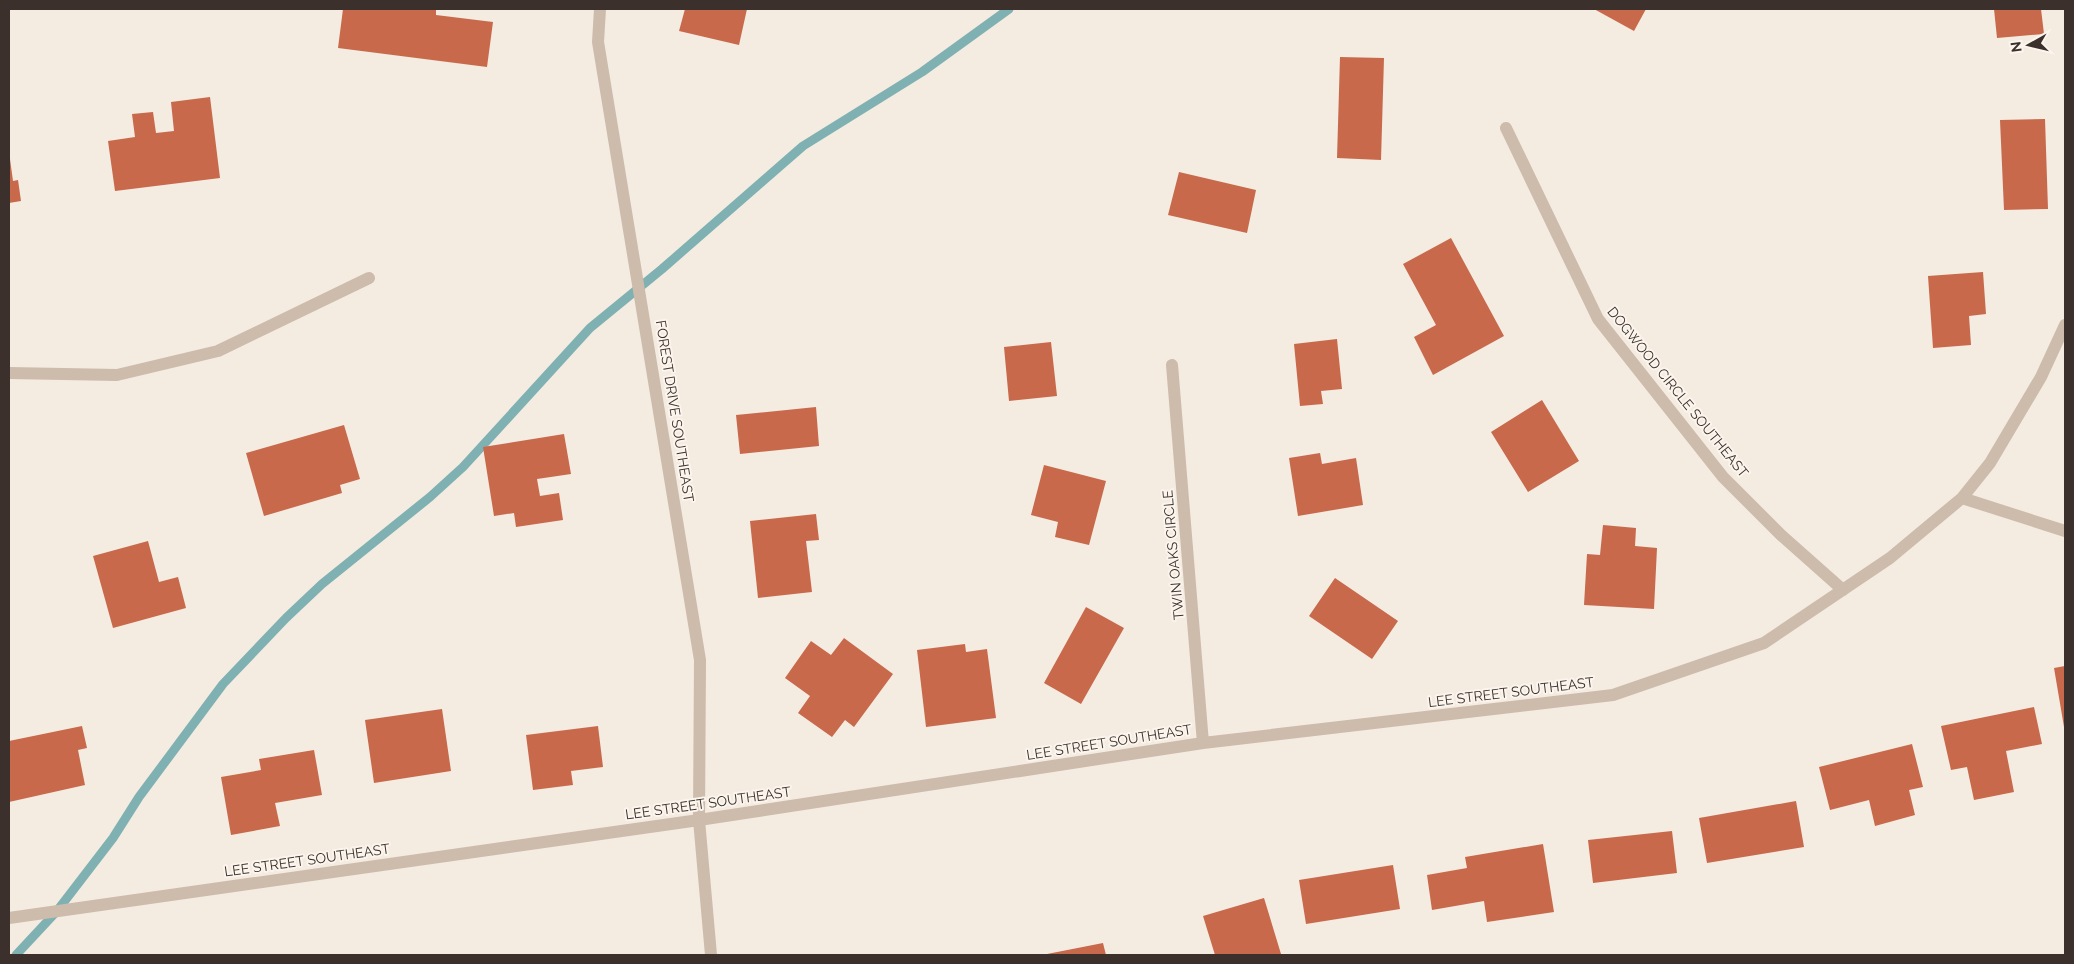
<svg xmlns="http://www.w3.org/2000/svg" width="2074" height="964" font-family="Raleway,sans-serif">
  <rect width="100%" height="100%" fill="#f4ebe1"/>
  <g fill="none" stroke-linecap="round" stroke-linejoin="round">
    <!-- stream -->
    <path stroke="#7fb0b2" stroke-width="9" d="M16,955L57,911L113,838L139,797L223,684L286,618L322,584L430,497L463,467L590,328L662,269L803,146L922,72L1009,9"/>
  </g>
  <!-- building -->
  <path fill="#c8694b" d="M343,9H436V15L493,22L487,67L338,48Z
    M685,9H747L739,45L679,31Z
    M1594,9H1646L1634,31Z
    M1994,9H2041L2044,34L1997,38Z
    M1340,57L1384,58L1381,160L1337,158Z
    M210,97L220,178L115,191L108,141L135,137L132,114L153,112L156,133L174,131L171,102Z
    M2045,119L2048,209L2004,210L2000,120Z
    M10,159L13,181L18,180L21,201L9,203Z
    M1179,172L1256,190L1247,233L1168,215Z
    M1451,238L1504,336L1433,375L1414,337L1436,325L1403,264Z
    M1983,272L1986,314L1969,316L1971,345L1933,348L1928,276Z
    M1337,339L1342,389L1321,391L1323,404L1300,406L1294,344Z
    M1051,342L1057,396L1009,401L1004,347Z
    M1542,400L1579,461L1528,492L1491,432Z
    M816,407L819,446L740,454L736,415Z
    M344,425L360,479L340,485L342,493L264,516L246,453Z
    M564,434L571,474L537,479L540,496L559,493L563,520L516,527L514,513L494,516L483,447Z
    M1320,453L1322,464L1356,458L1363,505L1298,516L1289,458Z
    M1044,465L1106,481L1089,545L1055,537L1058,522L1031,515Z
    M816,514L819,540L806,541L812,592L758,598L750,521Z
    M1603,525L1636,528L1635,546L1657,548L1654,609L1584,605L1587,554L1600,555Z
    M148,541L159,582L178,577L186,608L113,628L93,556Z
    M1335,578L1398,621L1372,659L1309,616Z
    M1086,607L1124,628L1081,704L1044,683Z
    M844,638L893,674L854,727L845,720L832,737L798,713L810,696L785,678L811,641L831,655Z
    M965,644L966,652L987,649L996,718L926,727L917,650Z
    M2065,666V727H2064L2054,668Z
    M2034,707L2042,744L2006,751L2014,792L1974,800L1967,767L1951,770L1941,726Z
    M442,709L451,771L374,783L365,720Z
    M82,726L87,748L78,750L85,785L9,802V741Z
    M598,726L603,767L571,771L573,785L533,790L526,735Z
    M1912,744L1923,787L1909,790L1915,815L1875,826L1869,800L1830,810L1819,767Z
    M314,750L322,795L275,803L280,826L231,835L221,777L261,770L259,759Z
    M1796,801L1804,847L1707,863L1699,818Z
    M1672,831L1677,873L1593,883L1588,840Z
    M1543,844L1554,912L1487,922L1484,901L1432,910L1427,875L1467,868L1465,857Z
    M1393,865L1400,909L1306,924L1299,880Z
    M1264,898L1281,954L1215,955L1203,916Z
    M1103,943L1106,955H1047V954Z"/>
  <g fill="none" stroke-linecap="round" stroke-linejoin="round">
    <!-- minor -->
    <path stroke="#cdbbac" stroke-width="12" d="M600,9L598,42L700,660L699,820L711,955
      M1506,128L1598,319L1723,477L1781,535L1843,590
      M1172,365L1203,743
      M9,373L117,375L218,351L369,278
      M1962,498L2065,531
      M9,918L699,820L1203,743L1613,695L1764,643L1890,558L1962,498L1990,463L2041,377L2065,325"/>
  </g>
  <g text-anchor="middle" dominant-baseline="central" stroke-width="4" stroke-linejoin="round" paint-order="stroke">
    <!-- street labels -->
    <g font-size="14" fill="#3b302b" stroke="#fbf5ee">
      <text transform="translate(1678 392) rotate(51)">DOGWOOD CIRCLE SOUTHEAST</text>
      <text transform="translate(675 411) rotate(81)">FOREST DRIVE SOUTHEAST</text>
      <text transform="translate(1173 555) rotate(-95)">TWIN OAKS CIRCLE</text>
      <text transform="translate(1511 692) rotate(-7)">LEE STREET SOUTHEAST</text>
      <text transform="translate(1109 742) rotate(-9)">LEE STREET SOUTHEAST</text>
      <text transform="translate(708 803) rotate(-8)">LEE STREET SOUTHEAST</text>
      <text transform="translate(307 860) rotate(-8)">LEE STREET SOUTHEAST</text>
    </g>
  </g>
  <!-- border -->
  <rect width="2074" height="964" fill="none" stroke="#3b302b" stroke-width="20"/>
  <!-- north arrow -->
  <g transform="translate(2029 45) rotate(262)" stroke="#fbf5ee" stroke-width="4" paint-order="stroke">
  <path d="M0-4L9 19L0 12L-9 19Z" fill="#3b302b"/>
  <text y="-8" font-size="14" font-weight="bold" text-anchor="middle" fill="#3b302b">N</text>
  </g>
</svg>
